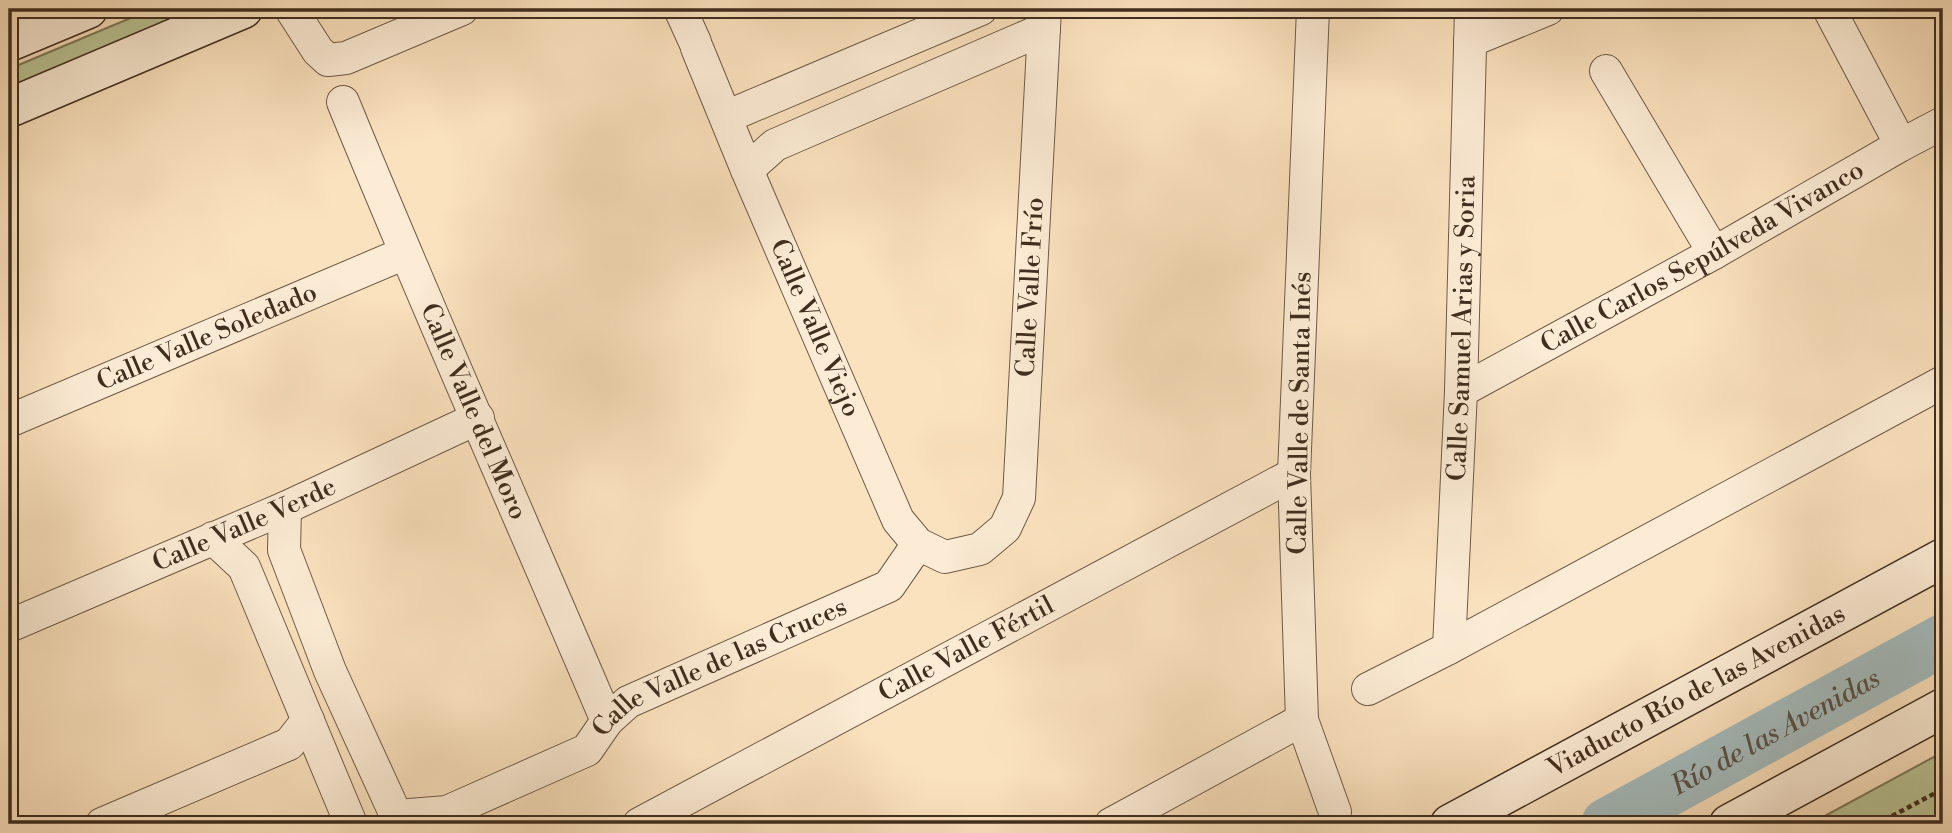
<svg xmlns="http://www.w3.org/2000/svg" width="1952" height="833" font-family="'Libre Bodoni',serif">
  <rect width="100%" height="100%" fill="#fbe2be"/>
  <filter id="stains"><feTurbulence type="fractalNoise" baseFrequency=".00286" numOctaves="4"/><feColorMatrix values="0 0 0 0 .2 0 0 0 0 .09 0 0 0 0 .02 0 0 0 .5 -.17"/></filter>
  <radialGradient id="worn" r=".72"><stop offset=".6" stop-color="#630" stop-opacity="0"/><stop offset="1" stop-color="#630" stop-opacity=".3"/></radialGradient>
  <!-- green -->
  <path fill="#bac495" stroke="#7d795a" stroke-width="2" d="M152,9H196L9,88V69Z
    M1943,752V824H1810Z"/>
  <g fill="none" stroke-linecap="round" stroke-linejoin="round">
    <!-- river -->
    <path stroke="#a4bbbd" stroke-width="52" id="s1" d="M1607,824L1943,640"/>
    <!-- minor casing -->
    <g stroke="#6f5b47" stroke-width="34">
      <g id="minor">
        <path d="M291,9L318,51L328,60L346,58L462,9"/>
        <path d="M680,9L695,42"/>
        <path d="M1313,9L1294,474L1302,720L1335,812"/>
        <path d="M1829,9L1901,145"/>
        <path d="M1470,41L1548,9"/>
        <path id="s2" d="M697,48L747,170L898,520L918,544L945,557L980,549L1005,528L1019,498L1045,9"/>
        <path d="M1606,71L1714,253"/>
        <path id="s3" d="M343,102C428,310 519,515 607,721"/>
        <path d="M726,117L981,9"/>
        <path d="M747,170L775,145L1044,29"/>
        <path id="s4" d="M1461,391L1714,253L1901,145L1943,123"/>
        <path id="s5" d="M9,421L405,253"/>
        <path d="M285,508L284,550L330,671L400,824"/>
        <path d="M213,538L244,567L351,824"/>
        <path id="s6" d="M9,626L285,508L478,418"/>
        <path id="s7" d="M1449,648L1461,391L1471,9"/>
        <path d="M1368,689L1449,648L1943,382"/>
        <path id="s8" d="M397,816L447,812L587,750L607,721L628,702L889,586L918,544"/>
        <path d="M102,824L289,744L308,720"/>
        <path id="s9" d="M639,824L1294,474"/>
        <path d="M1111,824L1302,720"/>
      </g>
    </g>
    <!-- secondary casing -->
    <g stroke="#402e1f" stroke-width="41">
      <g id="secondary">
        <path d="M9,42L88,9"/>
        <path d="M9,108L243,9"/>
        <path id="s10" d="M1450,824L1943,558"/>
        <path d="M1729,824L1943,708"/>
      </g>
    </g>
    <!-- path -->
    <path stroke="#402e1f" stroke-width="4.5" stroke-dasharray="5 3.5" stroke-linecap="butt" d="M1877,824L1943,789
      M1919,824L1943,817"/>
    <!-- minor -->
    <use href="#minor" stroke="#fcecd5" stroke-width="32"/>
    <!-- secondary -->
    <use href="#secondary" stroke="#fcecd5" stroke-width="38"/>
  </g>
  <g text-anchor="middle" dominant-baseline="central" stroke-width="6" stroke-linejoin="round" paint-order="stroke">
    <!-- street labels -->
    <g font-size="26" fill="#402e1f" stroke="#fcecd5">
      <text stroke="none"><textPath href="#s4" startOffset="276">Calle Carlos Sepúlveda Vivanco</textPath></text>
      <text stroke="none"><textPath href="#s2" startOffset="887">Calle Valle Frío</textPath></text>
      <text stroke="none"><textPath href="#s7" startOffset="320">Calle Samuel Arias y Soria</textPath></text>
      <text stroke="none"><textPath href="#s2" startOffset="304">Calle Valle Viejo</textPath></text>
      <text stroke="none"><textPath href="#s5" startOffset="215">Calle Valle Soledado</textPath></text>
      <text stroke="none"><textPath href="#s3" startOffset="336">Calle Valle del Moro</textPath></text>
      <text transform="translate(1300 413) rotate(-89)">Calle Valle de Santa Inés</text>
      <text stroke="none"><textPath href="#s6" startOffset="256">Calle Valle Verde</textPath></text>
      <text stroke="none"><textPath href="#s9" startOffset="371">Calle Valle Fértil</textPath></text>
      <text stroke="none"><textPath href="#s8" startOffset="364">Calle Valle de las Cruces</textPath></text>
      <text stroke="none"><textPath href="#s10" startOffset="280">Viaducto Río de las Avenidas</textPath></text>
    </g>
    <!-- water labels -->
    <g font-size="28" font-style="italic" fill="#595146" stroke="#fcecd5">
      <text stroke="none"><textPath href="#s1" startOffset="192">Río de las Avenidas</textPath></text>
    </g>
  </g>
  <!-- margin -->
  <rect width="1952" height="833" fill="none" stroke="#fbe2be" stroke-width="35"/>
  <rect x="10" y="10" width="1931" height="812" fill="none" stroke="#402e1f" stroke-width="3.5"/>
  <rect x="18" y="18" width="1917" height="798" fill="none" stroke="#402e1f" stroke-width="2"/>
  <rect width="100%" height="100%" filter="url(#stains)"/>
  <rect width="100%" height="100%" fill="url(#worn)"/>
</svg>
